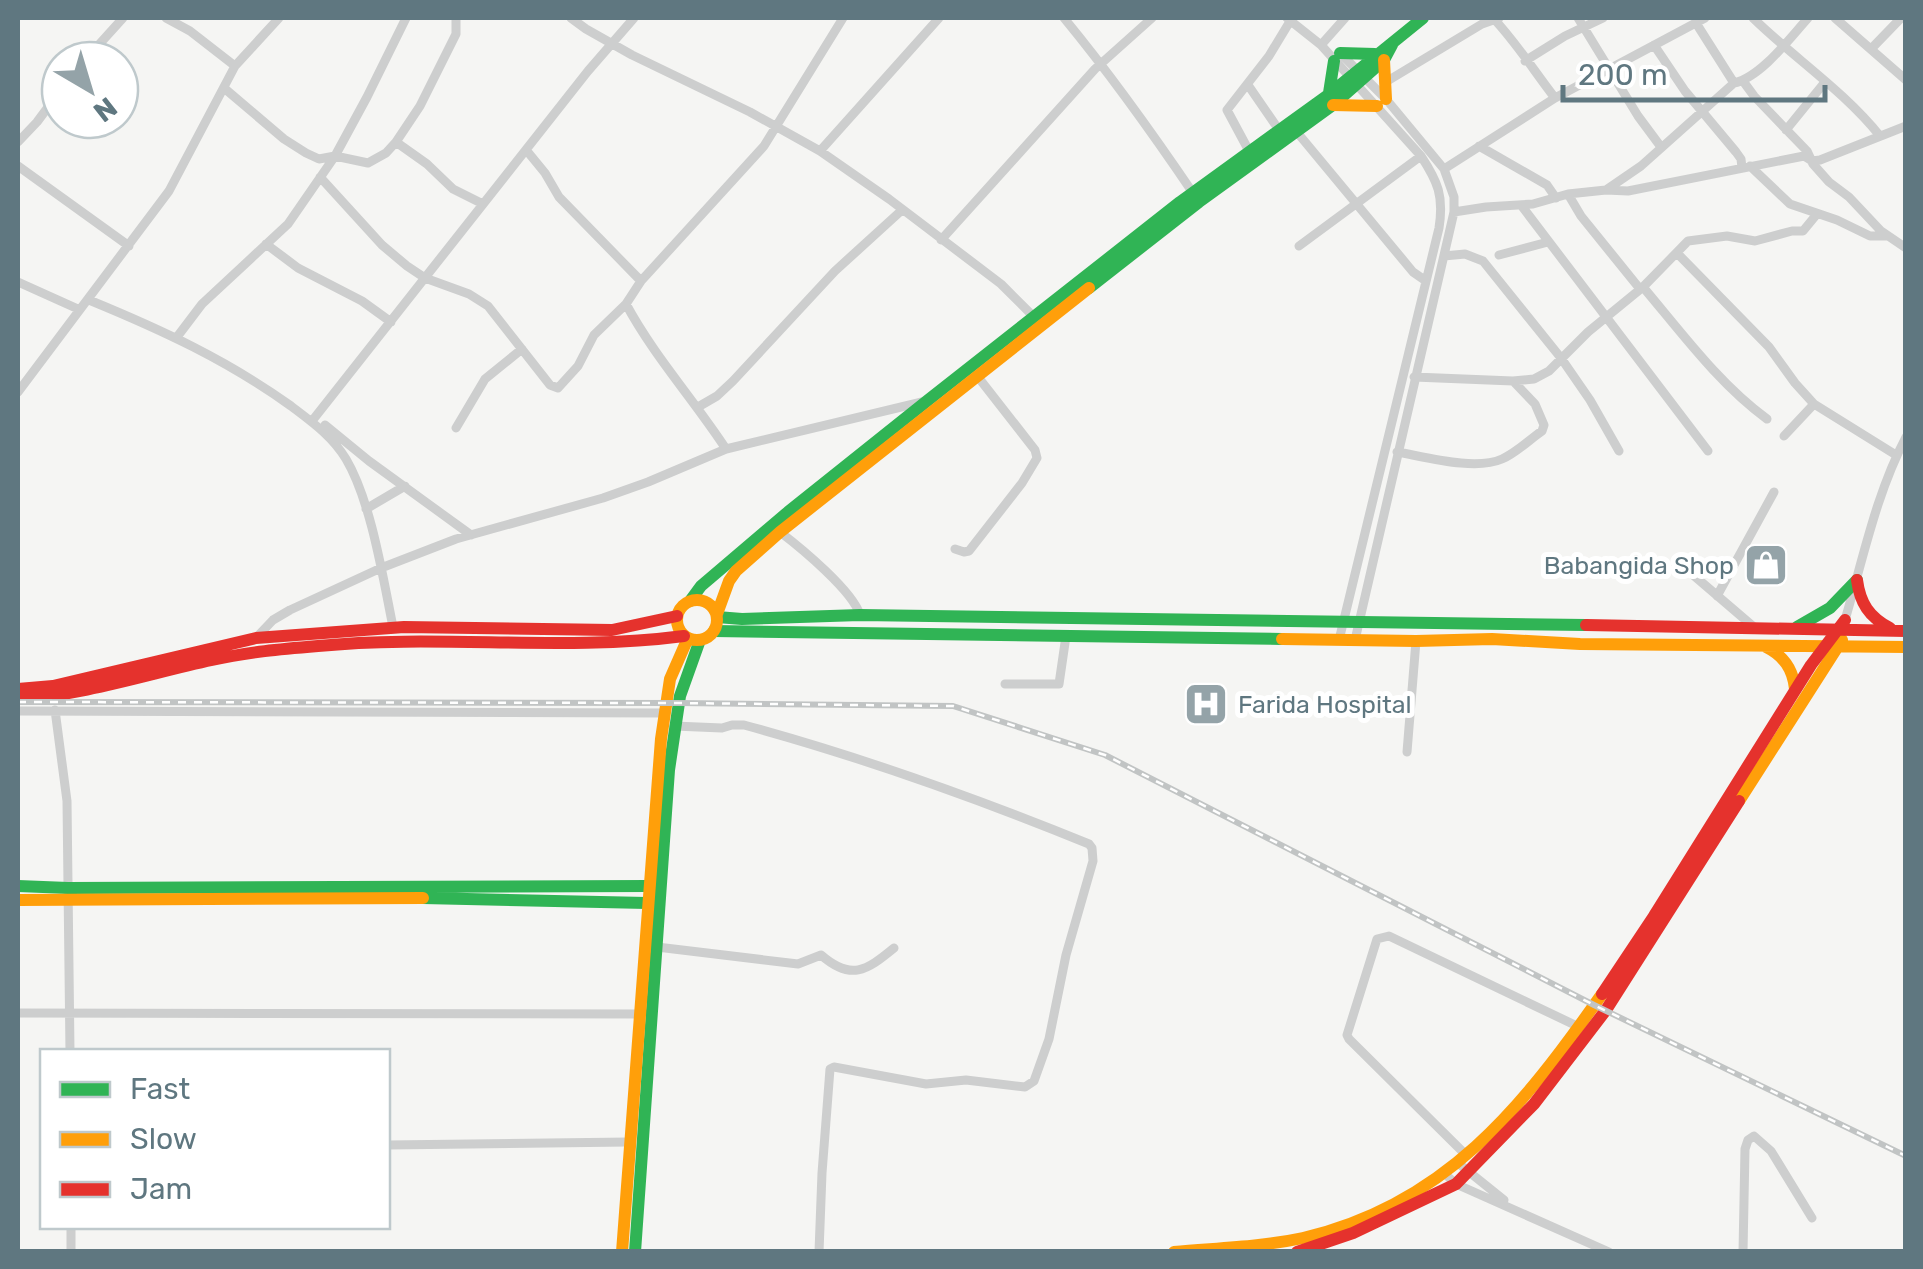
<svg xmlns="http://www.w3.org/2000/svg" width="1923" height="1269" font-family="Rubik,sans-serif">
  <rect width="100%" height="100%" fill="#f5f5f3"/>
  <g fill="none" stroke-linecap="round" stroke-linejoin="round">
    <!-- street -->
    <path stroke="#cdcece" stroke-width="9" d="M166,18L190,31L235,66
      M571,18L586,29L632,55L750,112L820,151L889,199L1001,284L1034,317
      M1064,18C1111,75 1153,134 1195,196
      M1287,18L1321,45L1421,156C1438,182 1444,196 1439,228L1339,640
      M1493,18C1516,42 1534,71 1555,98
      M1578,18L1638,116L1661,147
      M1753,18C1794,58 1844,91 1880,136
      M1835,18L1906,80
      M1696,23L1734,83
      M1321,45L1345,18
      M1654,45L1685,91L1736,152L1741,159L1742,168
      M1872,48L1901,18
      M1341,54L1386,99L1444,169L1454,197V212L1355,640
      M85,60L123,18
      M1525,61L1565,36L1603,18
      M1743,81L1754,96L1807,151L1813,164L1829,182L1849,197L1881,231L1906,248
      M1384,83L1482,24L1499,18
      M1248,85L1279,130
      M224,88L284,139L306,153L319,159L335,156L368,163L386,153L396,142L420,106L456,34V18
      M1786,130L1825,82
      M1296,131L1413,272L1426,281
      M18,142L37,122L60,91
      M396,142L427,164L453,189L483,204
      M1479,146L1547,185L1556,198
      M527,151L545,173L559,197L641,281
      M820,151L939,18
      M1249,151L1227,110L1269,56L1292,18
      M18,166L129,246
      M1750,166L1790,204L1837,220L1870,236H1887
      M1444,169L1555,98L1705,18
      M320,177L382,245L407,266L425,278L469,294L488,306L550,385L558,388L578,366L594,335L626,304L641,281L764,146L843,18
      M1606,190L1641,166L1734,83C1761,77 1790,38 1808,18
      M1568,194L1581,216L1640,289
      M1521,205L1708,451
      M1454,212L1486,207L1533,204L1568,194L1606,190L1628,191L1804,156L1812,161L1820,160L1906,126
      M941,240L1095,69L1152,18
      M266,244L298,268L362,301L391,322
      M1299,246L1421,156
      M1677,253L1769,347L1795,383L1814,404L1896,455
      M1499,255L1548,242
      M1444,256L1465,254L1483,261L1561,358L1590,400L1619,451
      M18,282L78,309
      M1643,287C1681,332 1719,384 1767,419
      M89,300C162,330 227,360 291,406C312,422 332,436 346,459C371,501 383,578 393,627
      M626,304C654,356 694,400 726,449
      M177,337L202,304L288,224L335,156L367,97L406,18
      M1414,377L1513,381L1534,379L1549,371L1588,332L1643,287L1688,241L1727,236L1755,241L1792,231H1803L1817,214
      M18,392L169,191L235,66L279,18
      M698,407L717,396L733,381L835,271L902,210
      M312,421L588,71L634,18
      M325,425L369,461L471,535
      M456,428L485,379L522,349
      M1784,436L1814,404
      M1397,452C1426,457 1475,471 1502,459C1516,453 1529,440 1542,431L1544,425L1535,404L1513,381
      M366,509L405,486
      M780,532C801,548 853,591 860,615
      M955,549L964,552L969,551L1022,483L1037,458L1035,450L978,377
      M1678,562L1755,628
      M1717,596L1774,492
      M1845,620C1863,559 1876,494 1906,437
      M256,638L273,620L290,610L381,568L456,539L603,498L648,482L726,449L922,402
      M1005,684H1059L1066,636
      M55,710L67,801L70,1052
      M18,711L664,713
      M674,726L722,728L732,725H744C862,757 976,798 1089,844L1092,848L1093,861L1066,955L1049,1039L1034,1081L1025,1087L966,1080L926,1084L834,1067L830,1069L822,1173L819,1252
      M1407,752L1416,641
      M657,947L798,964L821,955C851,981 866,971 894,948
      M18,1013L640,1014
      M388,1145L628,1142
      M1466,1155L1349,1039L1347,1035L1377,939L1389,936L1579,1027
      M1458,1163L1504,1200
      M1445,1174L1456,1184L1609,1252
      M71,1226V1252
      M1743,1252L1745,1149L1748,1140L1754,1136L1771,1151L1812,1218"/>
    <!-- fast -->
    <path stroke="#30b455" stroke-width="12" d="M1340,53L1375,54
      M1329,93L1334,61
      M1089,288L1199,202L1333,105L1384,60L1392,45
      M690,601L701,586L788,512L927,401L1180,202L1328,95L1423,18
      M717,617L742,619L860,615L1586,625
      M1797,627L1830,608L1857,580
      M714,631L1282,639
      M18,886L68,888L649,886
      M423,898L647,903
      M635,1252L669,770L680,696L700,640"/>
    <!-- slow -->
    <path stroke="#ff9f0a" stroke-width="12" d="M1384,60L1386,99
      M1333,105L1377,106
      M677 620a20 20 0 1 1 40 0a20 20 0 1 1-40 0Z
      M717,614L729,581L736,571L780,532L1089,288
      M1282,639L1416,641L1492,639L1580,644L1906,647
      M1766,647C1784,656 1793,669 1795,689
      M1739,801L1842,640
      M18,900L423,898
      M622,1252L661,739L670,679L688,638
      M1174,1252C1217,1248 1261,1247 1303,1238C1445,1205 1522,1108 1602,994"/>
    <!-- jam -->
    <path stroke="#e5322d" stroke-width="12" d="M1857,580C1860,603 1869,617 1890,628
      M1586,625L1906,631
      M18,689L53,686L256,638L404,627L612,630L677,616
      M18,699C85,695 147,674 212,660C247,652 282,649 318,646C440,634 562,652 684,636
      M1602,994L1654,916L1811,665L1845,620
      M1297,1252L1353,1233L1456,1184L1534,1104L1606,1010L1739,801"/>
    <!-- rail casing -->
    <g stroke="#c1c4c4" stroke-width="6">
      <path id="rail" d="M18,702L678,703L953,706L1105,755L1594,1005L1906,1156"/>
    </g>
    <!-- rail -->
    <use href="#rail" stroke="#fff" stroke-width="2.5" stroke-dasharray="8" stroke-linecap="butt"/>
  </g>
  <!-- icons -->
  <defs>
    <g id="shop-square" transform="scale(2.25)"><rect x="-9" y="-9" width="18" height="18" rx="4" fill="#94a3a8" stroke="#fff"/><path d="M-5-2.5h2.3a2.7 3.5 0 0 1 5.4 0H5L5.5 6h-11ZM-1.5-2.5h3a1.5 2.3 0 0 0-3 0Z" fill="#fff"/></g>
    <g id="hospital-square" transform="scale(2.25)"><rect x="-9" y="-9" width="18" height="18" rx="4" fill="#94a3a8" stroke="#fff"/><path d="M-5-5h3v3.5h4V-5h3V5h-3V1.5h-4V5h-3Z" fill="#fff"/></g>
  </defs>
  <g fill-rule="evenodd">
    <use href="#shop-square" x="1766" y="565"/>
    <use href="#hospital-square" x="1206" y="704"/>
  </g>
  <g text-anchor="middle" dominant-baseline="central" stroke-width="10" stroke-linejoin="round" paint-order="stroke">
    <!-- poi labels -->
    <g font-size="25" fill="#5f7780" stroke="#fff" text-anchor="end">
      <text x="1734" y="565">Babangida Shop</text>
      <text x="1238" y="704" text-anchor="start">Farida Hospital</text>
    </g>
  </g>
  <!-- border -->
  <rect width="1923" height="1269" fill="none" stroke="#5f7780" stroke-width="40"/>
  <!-- legend -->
  <rect x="40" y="1049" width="350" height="180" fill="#ffffff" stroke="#bfc9cc" stroke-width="2.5"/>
  <rect x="60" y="1082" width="50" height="15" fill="#30b455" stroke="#bfc9cc" stroke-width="2.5"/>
  <text x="130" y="1099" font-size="30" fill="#5f7780">Fast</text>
  <rect x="60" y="1132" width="50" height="15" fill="#ff9f0a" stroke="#bfc9cc" stroke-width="2.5"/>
  <text x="130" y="1149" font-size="30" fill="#5f7780">Slow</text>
  <rect x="60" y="1182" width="50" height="15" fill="#e5322d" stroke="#bfc9cc" stroke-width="2.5"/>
  <text x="130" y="1199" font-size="30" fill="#5f7780">Jam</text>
  <!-- north arrow -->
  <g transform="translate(90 90) rotate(142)"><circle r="48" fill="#ffffff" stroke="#bfc9cc" stroke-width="2.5"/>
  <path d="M0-8L18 38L0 25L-18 38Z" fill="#94a3a8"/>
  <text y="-15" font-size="28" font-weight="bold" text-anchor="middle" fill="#5f7780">N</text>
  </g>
  <!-- scale -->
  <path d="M1563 85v15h262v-15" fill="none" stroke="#5f7780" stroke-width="5"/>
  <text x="1578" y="85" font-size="30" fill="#5f7780" stroke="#ffffff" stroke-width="8" paint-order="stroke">200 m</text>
</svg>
